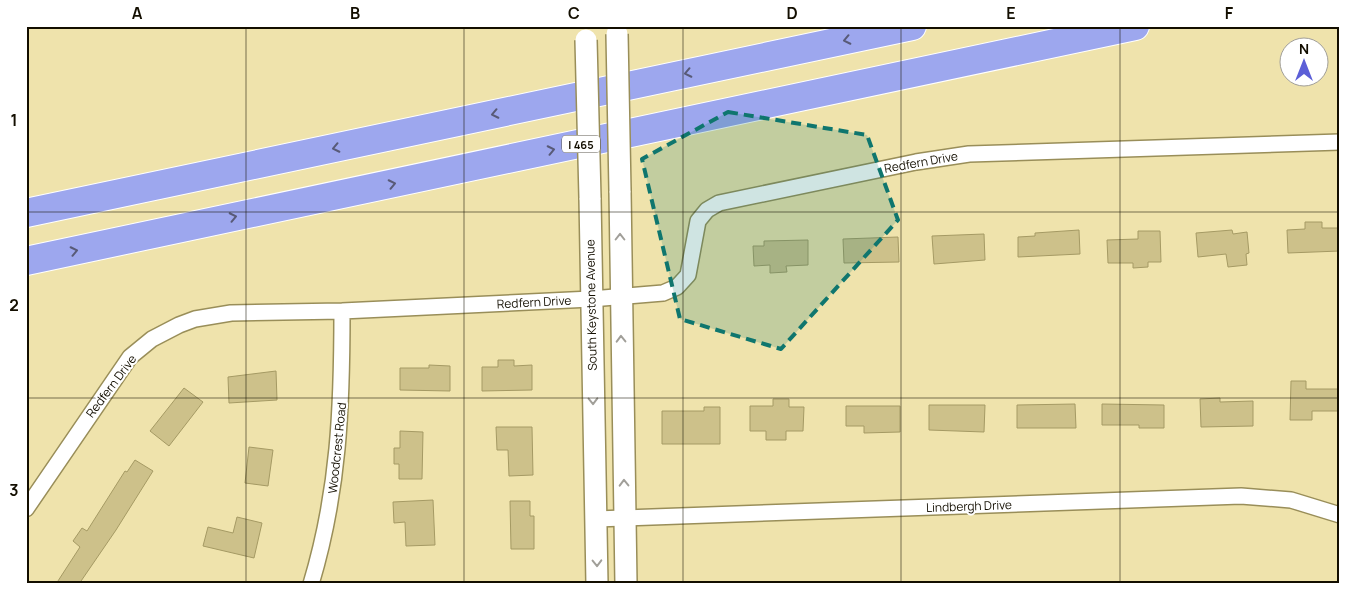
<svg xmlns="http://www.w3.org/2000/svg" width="1366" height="610" font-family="Manrope,sans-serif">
  <rect width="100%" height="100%" fill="#efe3ac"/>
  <!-- building -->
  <path fill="#cdc18a" stroke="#a59a64" d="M1305,222H1322V228H1339L1340,251L1288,253L1287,230L1305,229Z
    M1079,230L1080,254L1018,257V237L1035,236V233Z
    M1232,230L1233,234L1247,232L1249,253L1246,254L1247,265L1228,267L1226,254L1198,257L1196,233Z
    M1138,231H1160L1161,262H1148V267L1133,268V263H1108L1107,240L1138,239Z
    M984,234L985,260L934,264L932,236Z
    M898,237L899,262L844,263L843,239Z
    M808,240V265L786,266L787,272L770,273V265L754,266L753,246H764V241Z
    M498,360H514V366L532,365V390L482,391V367H498Z
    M429,365L450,366V391L400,390V368H429Z
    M276,371L277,400L229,403L228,377Z
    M1291,381H1306V389H1340V411H1312V420H1290Z
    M184,388L203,402L169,446L150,431Z
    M1220,398V402L1253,401V426L1201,427L1200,399Z
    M773,399H789V407H804L803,431H786V440H766V431H750V406H773Z
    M1075,404L1076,428H1017V405Z
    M1102,404L1164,405V428H1139V425H1102Z
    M929,405H985L984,432L929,430Z
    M846,406H900V432L864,433V426H846Z
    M704,407H720V444H662V411H704Z
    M496,427H532L533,475L509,476L508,450H497Z
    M400,431L423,432L422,479H399V464H394V448H400Z
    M249,447L273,450L268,486L245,483Z
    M135,460L153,471L116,530L79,584H56L80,547L73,541L82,528L87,531L125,471L127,472Z
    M433,500L435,545L406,546L405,522L394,523L393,502Z
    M510,501H530V516H534V549H511Z
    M237,517L262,523L254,558L203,546L208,527L233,533Z"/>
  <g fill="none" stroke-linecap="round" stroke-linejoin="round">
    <!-- street casing -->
    <g stroke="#998e59" stroke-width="18">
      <path id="street" d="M26,509L130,357L152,339L179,325L195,319L231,313L342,311L591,299L663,293L677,287L688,275L698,221L707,210L719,203L916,162L969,154L1340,142
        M596,519L1241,496L1291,500L1340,515
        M311,584C339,491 342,407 342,311"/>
    </g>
    <!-- secondary casing -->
    <g stroke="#998e59" stroke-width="24">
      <path id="secondary" d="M620,191L626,584
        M590,198L597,584"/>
    </g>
    <!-- highway casing -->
    <g stroke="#fff" stroke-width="30">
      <path id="highway" d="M26,213L912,26
        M26,261L1135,26"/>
    </g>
    <!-- street -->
    <use href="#street" stroke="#fff" stroke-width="15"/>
    <!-- secondary -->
    <use href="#secondary" stroke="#fff" stroke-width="21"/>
    <!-- highway -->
    <use href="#highway" stroke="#9da7ee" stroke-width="28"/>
    <!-- secondary-bridge casing -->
    <g stroke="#998e59" stroke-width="24" stroke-linecap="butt">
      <path id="secondary-bridge" d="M617,34L620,191
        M586,40L590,198"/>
    </g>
    <!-- secondary-bridge -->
    <use href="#secondary-bridge" stroke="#fff" stroke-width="21"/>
  </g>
  <!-- one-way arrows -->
  <defs><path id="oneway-chevron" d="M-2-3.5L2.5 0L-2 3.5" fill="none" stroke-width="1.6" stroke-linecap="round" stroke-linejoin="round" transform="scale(1.25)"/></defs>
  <g stroke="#585a77">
    <use href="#oneway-chevron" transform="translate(847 40) rotate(168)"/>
    <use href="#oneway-chevron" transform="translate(688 73) rotate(168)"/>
    <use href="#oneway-chevron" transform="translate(495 114) rotate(168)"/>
    <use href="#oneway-chevron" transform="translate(336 148) rotate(168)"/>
    <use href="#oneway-chevron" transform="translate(551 150) rotate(-12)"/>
    <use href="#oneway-chevron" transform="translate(392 184) rotate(-12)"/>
    <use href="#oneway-chevron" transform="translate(233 217) rotate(-12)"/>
    <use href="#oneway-chevron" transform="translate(74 251) rotate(-12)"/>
  </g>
  <g stroke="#a19f99">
    <use href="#oneway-chevron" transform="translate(620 237) rotate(-90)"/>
    <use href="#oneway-chevron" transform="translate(621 339) rotate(-91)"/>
    <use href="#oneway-chevron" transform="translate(593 401) rotate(89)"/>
    <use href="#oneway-chevron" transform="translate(624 483) rotate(-91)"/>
    <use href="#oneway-chevron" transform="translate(597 563) rotate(89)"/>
  </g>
  <!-- marked area -->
  <path fill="#0f766e" fill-opacity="0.2" stroke="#0f766e" stroke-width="4" stroke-dasharray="10 6" stroke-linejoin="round" d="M728,112L867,135L898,220L781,349L680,319L642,159Z"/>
  <!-- grid -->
  <path fill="none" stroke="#130e00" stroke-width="1" stroke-opacity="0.55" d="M246,26V584M464,26V584M683,26V584M901,26V584M1120,26V584M26,212H1340M26,398H1340"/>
  <g text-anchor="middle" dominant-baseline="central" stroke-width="4" stroke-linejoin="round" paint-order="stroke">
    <!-- shield labels -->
    <rect fill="#fff" stroke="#5a564c" stroke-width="1" x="562" y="135.5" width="38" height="17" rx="4"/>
    <g font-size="11" font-weight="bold" fill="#130e00">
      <text x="581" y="144">I 465</text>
    </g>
    <!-- street labels -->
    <g font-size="12" fill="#130e00" stroke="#fff">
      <text transform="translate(921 162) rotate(-10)">Redfern Drive</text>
      <text transform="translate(534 302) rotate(-3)">Redfern Drive</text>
      <text transform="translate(591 305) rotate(-91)">South Keystone Avenue</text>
      <text transform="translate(111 386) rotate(-53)">Redfern Drive</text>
      <text transform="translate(337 448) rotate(-84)">Woodcrest Road</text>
      <text transform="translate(969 506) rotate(-2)">Lindbergh Drive</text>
    </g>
  </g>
  <!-- border -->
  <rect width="1366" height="610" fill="none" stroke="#ffffff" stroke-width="55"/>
  <!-- north arrow -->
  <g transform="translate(1304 62)"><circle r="24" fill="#ffffff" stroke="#a19f99"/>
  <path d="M0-4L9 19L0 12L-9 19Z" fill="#5c5fd7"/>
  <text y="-8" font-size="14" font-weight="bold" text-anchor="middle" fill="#130e00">N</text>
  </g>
  <rect x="28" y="28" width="1310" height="554" fill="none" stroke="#130e00" stroke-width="2"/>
  <g font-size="16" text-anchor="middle" font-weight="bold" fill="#130e00">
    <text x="137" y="19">A</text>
    <text x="355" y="19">B</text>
    <text x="574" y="19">C</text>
    <text x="792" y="19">D</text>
    <text x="1011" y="19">E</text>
    <text x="1229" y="19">F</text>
    <text x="14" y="126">1</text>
    <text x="14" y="311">2</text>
    <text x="14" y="496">3</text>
  </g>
</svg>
